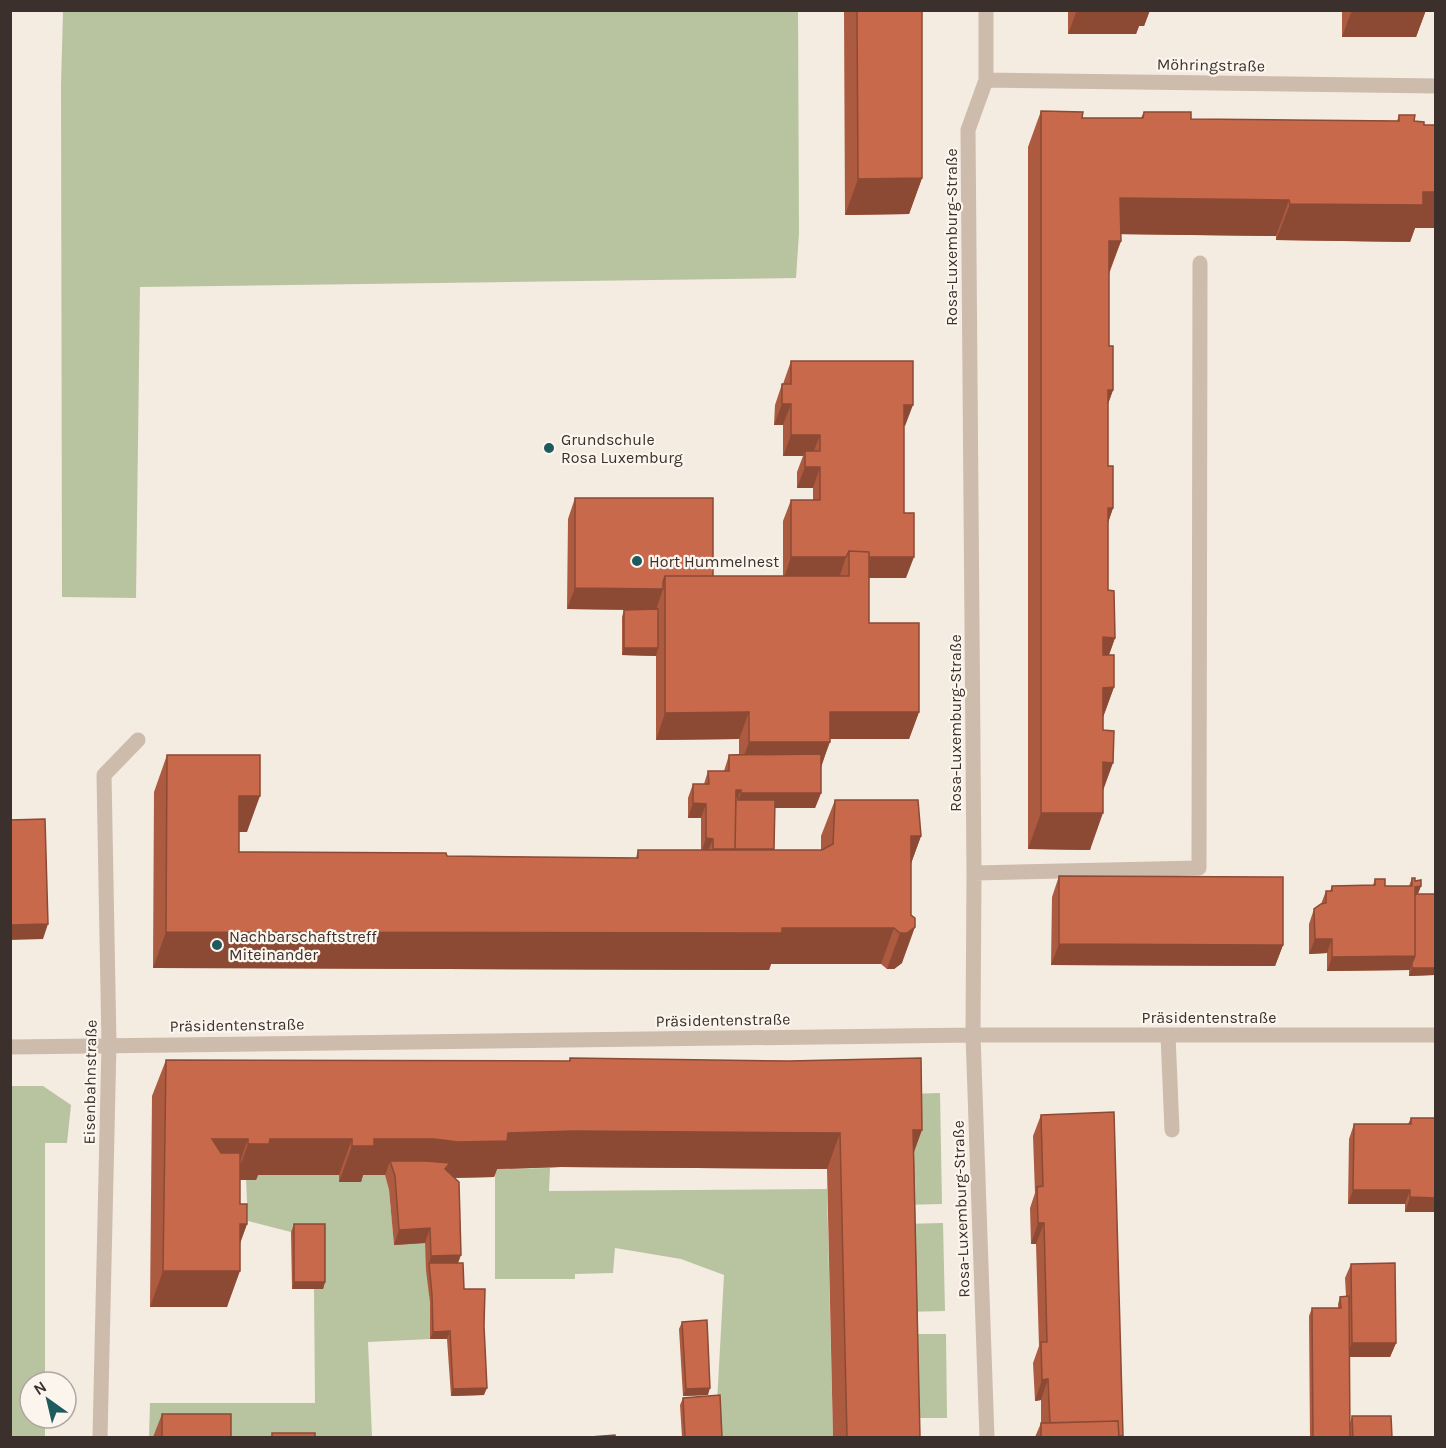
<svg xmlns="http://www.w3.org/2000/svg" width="1446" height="1448" font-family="Karla,sans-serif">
  <rect width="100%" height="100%" fill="#f4ebe1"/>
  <!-- green -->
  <path fill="#b8c4a0" d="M63,11H798L799,233L796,278L140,287L136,598L62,597L61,86Z
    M11,1086H43L71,1105L67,1143H45V1382H30V1418H45V1437H11Z
    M940,1093L942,1204L901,1205L907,1094Z
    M550,1168L549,1191L827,1189L833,1437H719L717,1403L724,1275L681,1259L615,1248L613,1273L575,1274V1279H495V1169Z
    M256,1175H339V1182L361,1175H385L389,1190L394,1244L425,1243L430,1303V1339L368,1342L372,1437L149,1438L150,1403H315L314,1288L322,1232H291L248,1221L246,1180Z
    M943,1223L945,1311L903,1312L902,1224Z
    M904,1334H946L947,1418H905Z"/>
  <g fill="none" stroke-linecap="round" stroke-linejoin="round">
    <!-- minor -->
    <path stroke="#cdbbac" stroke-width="15" d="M986,10V80L968,130L974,873L973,1035L987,1438
      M986,80L1436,86
      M974,873L1199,868L1200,263
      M1168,1035L1172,1130
      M10,1047L973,1035H1436
      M100,1438L109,1044L104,775L138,740"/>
  </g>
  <!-- wall -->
  <path fill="#ac5a40" d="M844,10H922V178L909,214L845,215Z
    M1068,10H1150L1144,26H1139L1136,34H1068Z
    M1342,10H1426L1416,37H1342Z
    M1041,111L1082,118H1141L1144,112L1191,119L1397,121L1399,115L1415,228L1410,242L1276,240V236L1120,234L1121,241L1109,274V346L1113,390L1108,404V466L1113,508L1108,523V590L1115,638L1109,655L1114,687L1103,717V790L1090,850L1028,849V147Z
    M791,361L905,426H904V513L906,578H869V623L919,712L909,739H830L821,768V793L815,808H774V850H821V836L835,800L921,836L911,863L902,963L894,969H887L881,964H771L769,970L153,968L154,792L167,755L247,832H239V852L447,856L636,858L638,850H701V818H688V798L693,784H704L708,771H724L729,755L739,754V739L656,740V656L622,655V617L624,610H630L567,609L568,519L575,498L713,576H783V521L791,500H813V488H797V472L803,456H783V425H774L775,405L782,384H783Z
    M1059,876L1283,945L1275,966L1051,965L1052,897Z
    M1412,878L1421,886L1418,894H1436V973L1434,975L1409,976V970L1327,971V953L1309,954V924L1314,909L1321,904L1326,891H1330L1332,886L1373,885L1375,879L1385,886H1409Z
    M570,1058L914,1153L920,1437H833L827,1169L561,1167L497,1169L494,1177L454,1178L458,1263L464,1289L484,1326V1395L451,1396L447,1339H430V1303L426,1270L425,1243L394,1245L389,1190L385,1175H363L361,1182H339V1175H258L256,1180H240V1204L247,1224L240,1243L227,1307H150L152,1096L166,1060L569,1061Z
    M1041,1115L1122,1437H1035L1041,1423V1400L1035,1401L1033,1363L1039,1346L1036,1244H1031L1030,1208L1035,1193L1033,1136Z
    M1411,1118L1435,1212H1405V1204H1348L1349,1139L1354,1124H1408Z
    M294,1224L325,1282L323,1289H292L291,1232Z
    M1351,1264L1396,1343L1390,1357H1349L1350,1423L1352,1416L1392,1437H1310L1309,1316L1312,1308H1338V1304L1340,1297L1346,1296L1345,1278Z
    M682,1322L708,1395L683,1396L679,1329Z
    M683,1398L722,1437H682L680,1405Z
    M162,1414L231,1437H153Z"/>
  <!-- shaded-wall -->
  <path fill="#8c4a34" d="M1077,10H1150L1144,26H1139L1136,34H1068Z
    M1352,10H1426L1416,37H1342Z
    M922,178L909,214L845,215L858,179Z
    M1423,192H1436V228H1415L1410,242L1276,240L1290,204Z
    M1120,198L1289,200L1276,236L1107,234Z
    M1109,241H1121L1107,277Z
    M1108,390H1113L1100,426Z
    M782,404H791L783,425H774Z
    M904,405H913L905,426H896Z
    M791,435H820L812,456L805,451L803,456H783Z
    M805,467H820L813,488H797Z
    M1108,508H1113L1100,545Z
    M791,557H846L839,578H784Z
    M849,557H914L906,578H848L849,576Z
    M575,588L663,589L656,610L567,609Z
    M1103,637L1115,638L1102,674Z
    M624,648H658L656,656L622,655Z
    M1114,687L1101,723L1103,688Z
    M749,712L739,739L656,740L665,713Z
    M830,712H919L909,739H820Z
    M749,742H830L820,769H739Z
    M1103,762L1113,763L1100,799Z
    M736,790H741L735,804Z
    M741,793H821L815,808H736Z
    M239,796H260L247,832H225Z
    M693,803L706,804L701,818H688Z
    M1041,813H1103L1090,850L1028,849Z
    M911,836H921L908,872Z
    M706,838L713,839L707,853H701Z
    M733,848L774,849L772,857L707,863L713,849Z
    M1421,886L1415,900V887Z
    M48,924L43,939L10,940V925Z
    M915,927L902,963L894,969H887L900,933Z
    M782,928H894L881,964H771L769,970L153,968L166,932Z
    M1315,939H1332L1327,953L1309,954Z
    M1059,944L1283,945L1275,966L1051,965Z
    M1415,956L1410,970L1327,971L1332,957Z
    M1412,968H1436V973L1434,975L1409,976Z
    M913,1130H922L909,1166Z
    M574,1131L840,1133L827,1169L561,1167L497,1169L494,1177L445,1178L390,1161L385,1175H363L361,1182H339L352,1146L374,1139H434L508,1133Z
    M212,1139H248L235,1175Z
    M270,1139H352L339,1175H258L256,1180H235L248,1144Z
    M1353,1190H1410L1405,1204H1348Z
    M1410,1197L1436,1198V1212H1405Z
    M1038,1223H1044L1036,1244H1031Z
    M240,1224H247L234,1260Z
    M430,1228L425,1243L394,1245L399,1230Z
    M461,1255L456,1269L429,1263L431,1256Z
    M163,1271H240L227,1307H150Z
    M294,1282H325L323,1289H292Z
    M450,1331L447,1339H430L433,1332Z
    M1352,1343H1396L1390,1357H1346Z
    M1048,1379L1041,1400L1035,1401L1042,1380Z
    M487,1388L484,1395L451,1396L453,1389Z
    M710,1388L708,1395L683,1396L686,1389Z"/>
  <!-- building -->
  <path fill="#c8694b" stroke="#8c4a34" stroke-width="1.5" d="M857,10H922V178L858,179Z
    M1041,111L1083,112L1082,118H1143L1144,112H1191V119L1291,120L1399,121V115H1415L1414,121L1424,122V125H1436V192H1423V205L1290,204L1289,200L1120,198L1121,241H1109V346H1113V390H1108V466H1113V508H1108V590L1114,591L1115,638L1103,637V655H1114V687L1103,688V730L1114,731L1113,763L1103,762V813H1041Z
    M791,361H913V405H904V513H914V557H869V552L849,551L846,557H791V500H820V467H805V451H820V435H791V404H782V384H791Z
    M575,498H713V576H665L663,582V589L575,588Z
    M849,551L869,552V623H919V712H830V742H749V712L665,713V576H849Z
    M658,609V648H624V610Z
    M821,754V793H741V790H736L735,849H713V839L706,838V804L693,803V784H709L708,771H729V755Z
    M167,755H260V796H239V852L446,853L447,856L638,858V850H822L833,844L835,800H918L921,836H911V915L915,918V927L907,933H900L894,928H782V933L166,932Z
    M736,797H738V800H775L774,849H735Z
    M45,819L48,924L10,925V820Z
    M1059,876L1283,877V945L1059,944Z
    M1412,878H1415V881L1421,880V886L1415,887V956L1332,957V939H1315L1314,909L1321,904L1326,903V891H1332V886L1375,885V879H1385V886H1412Z
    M1415,894H1436V968H1412V963L1415,956Z
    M570,1058L789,1061L921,1058L922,1130H913L920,1437H847L840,1133L574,1131L508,1133L507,1141L458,1142L434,1139H374V1146H352V1139H270L269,1144H248V1139H212L221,1153H240V1204H247V1224H240V1271H163L166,1060L570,1061Z
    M1114,1112L1123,1436H1119L1118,1421L1050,1423L1048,1379L1042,1380L1041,1342H1047L1044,1223H1038L1037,1187L1043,1186L1041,1115Z
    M1411,1118H1436V1198L1410,1197V1190H1353L1354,1124H1411Z
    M390,1161H426L450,1163L445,1169L459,1182L461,1255L431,1256L430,1228L399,1230L395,1176Z
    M294,1224H325V1282H294Z
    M429,1263H463L464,1289H485L484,1326L487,1388L453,1389L450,1331L433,1332L432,1295Z
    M1395,1263L1396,1343H1352L1351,1264Z
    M1349,1296L1350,1437H1313L1312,1308H1341L1340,1297Z
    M707,1320L710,1388L686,1389L682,1322Z
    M720,1395L722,1437H685L683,1398Z
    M162,1414H231V1437H162Z
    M1352,1416H1391L1392,1437H1353Z
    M1118,1421L1119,1437H1041V1423Z
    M272,1433H315V1437H272Z
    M615,1435V1437H590Z"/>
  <!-- markers -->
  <g fill="#1f5a5e" stroke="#fbf5ee" stroke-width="2">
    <circle cx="549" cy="448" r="6"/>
    <circle cx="637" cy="561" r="6"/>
    <circle cx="217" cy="945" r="6"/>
  </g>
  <g text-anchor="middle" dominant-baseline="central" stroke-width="4.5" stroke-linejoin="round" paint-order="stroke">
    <!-- street labels -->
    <g font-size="16" fill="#3b302b" stroke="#fbf5ee">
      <text transform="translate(1211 65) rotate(1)">Möhringstraße</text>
      <text transform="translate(951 237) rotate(-90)">Rosa-Luxemburg-Straße</text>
      <text transform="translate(955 723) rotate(-90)">Rosa-Luxemburg-Straße</text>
      <text x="1209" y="1017">Präsidentenstraße</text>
      <text transform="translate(723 1020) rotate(-1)">Präsidentenstraße</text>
      <text transform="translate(237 1025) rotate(-1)">Präsidentenstraße</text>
      <text transform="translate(90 1082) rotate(-89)">Eisenbahnstraße</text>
      <text transform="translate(961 1209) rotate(-92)">Rosa-Luxemburg-Straße</text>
    </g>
    <!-- poi labels -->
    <g font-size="16" fill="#3b302b" stroke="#fbf5ee" text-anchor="start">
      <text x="561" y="439">Grundschule<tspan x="561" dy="18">Rosa Luxemburg</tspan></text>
      <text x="649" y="561">Hort Hummelnest</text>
      <text x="229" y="936">Nachbarschaftstreff<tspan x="229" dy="18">Miteinander</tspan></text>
    </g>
  </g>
  <!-- border -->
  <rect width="1446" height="1448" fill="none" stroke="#3b302b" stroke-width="24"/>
  <!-- north arrow -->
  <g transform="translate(48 1400) rotate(326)"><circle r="28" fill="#fbf5ee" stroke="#aea6a0" stroke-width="1.5"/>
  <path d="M0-4.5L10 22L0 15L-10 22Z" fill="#1f5a5e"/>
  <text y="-9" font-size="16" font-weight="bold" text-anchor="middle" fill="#3b302b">N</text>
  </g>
</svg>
